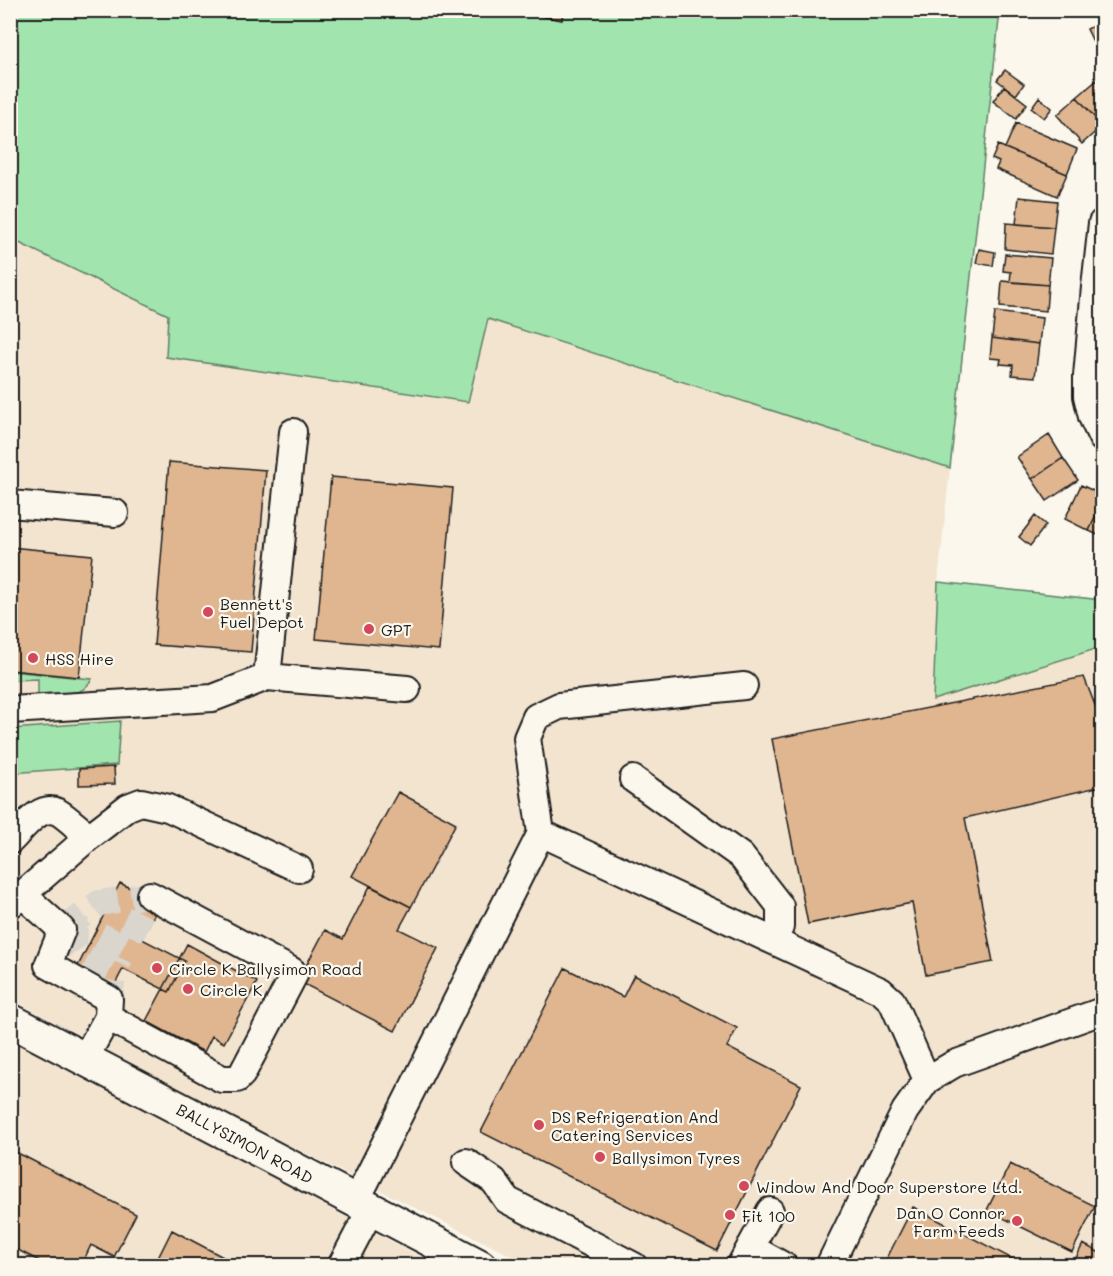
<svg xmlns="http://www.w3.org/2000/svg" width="1113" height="1276" font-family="Mali,sans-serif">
  <rect width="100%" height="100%" fill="#fbf7ec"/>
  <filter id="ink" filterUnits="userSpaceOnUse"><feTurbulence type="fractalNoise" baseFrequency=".0167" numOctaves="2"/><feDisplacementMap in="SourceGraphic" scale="12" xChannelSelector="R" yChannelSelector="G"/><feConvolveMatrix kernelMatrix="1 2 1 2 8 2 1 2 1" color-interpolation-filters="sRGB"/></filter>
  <g filter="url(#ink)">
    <!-- built -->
    <path fill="#f3e4d0" d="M10,239L168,315L166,357L488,318L950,468L938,582L933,700L1102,647V1265H530L234,1118L11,999Z
      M11,1038L436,1265H11Z"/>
    <!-- green -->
    <path fill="#a2e4ae" stroke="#5f8065" stroke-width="1.5" d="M10,11H1000L950,468L488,319L468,402L166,357L168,315L11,239Z
      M938,582L1102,600V647L933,700Z
      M10,671L92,679C81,699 59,696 38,697V679L11,680Z
      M120,721L117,765L11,773V729Z"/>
    <!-- building -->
    <path fill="#e0b690" stroke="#1c1c1c" stroke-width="1.5" d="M508,10H563L562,20Z
      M1101,22L1102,26L1101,58L1087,29Z
      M1005,70L1024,84L1016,95L997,80Z
      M1097,80L1102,86V126L1077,97Z
      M1004,86L1027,104L1016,119L993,101Z
      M1039,97L1052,108L1044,118L1031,108Z
      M1077,97L1102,126L1082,144L1057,115Z
      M1016,123L1077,149L1067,174L1005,148Z
      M998,145L1067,174L1057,196L996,169L999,162L992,159Z
      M1019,197L1057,201L1054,227L1016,224Z
      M1006,223L1054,227L1051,254L1005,249Z
      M979,249L995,252L993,266L976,263Z
      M1005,254L1051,258L1048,285L1010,282L1011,272L1003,271Z
      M1002,281L1048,285L1046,311L1000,307Z
      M995,312L1042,318L1039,344L992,338Z
      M992,338L1039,344L1035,377L1012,375L1013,365L1000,364L1001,359L990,358Z
      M1049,435L1063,458L1032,479L1017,457Z
      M1063,458L1078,480L1047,501L1032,479Z
      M169,462L266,470L251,652L154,645Z
      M331,477L453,488L439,650L316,639Z
      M1081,485L1102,495V502L1089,531L1065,519Z
      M1102,502V537L1089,531Z
      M1035,516L1046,525L1030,546L1019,537Z
      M10,547L92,555L79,677L10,670Z
      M1084,677L1102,723V786L965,818L993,962L926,975L912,903L808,924L772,739Z
      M1102,698V723L1094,701Z
      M114,767L115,784L79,785V769Z
      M398,792L456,823L411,907L352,876Z
      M120,883L160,903L142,939L185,961L169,992L123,969L114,986L77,968Z
      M370,886L411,907L399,929L438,948L395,1031L298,981L325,930L343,939Z
      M187,944L257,982L224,1043L212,1036L204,1052L146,1021Z
      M565,968L623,997L634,975L737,1028L727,1047L801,1085L717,1251L481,1132Z
      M10,1149L136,1214L114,1257L91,1245L81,1266H49L10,1246Z
      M1010,1164L1095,1206L1072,1252L987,1210Z
      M913,1207L1026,1266H883Z
      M172,1230L240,1266H154Z
      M1083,1244L1102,1254V1266H1072Z"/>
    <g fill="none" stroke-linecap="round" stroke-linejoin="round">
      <!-- minor-tunnel -->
      <path stroke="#dad6cd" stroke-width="26" stroke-dasharray="26 13" stroke-linecap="butt" d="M62,930L99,903L150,895L125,948
        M62,930L77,953L114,972L109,999
        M62,930L91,931L125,948L118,963"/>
      <!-- minor casing -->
      <g stroke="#1c1c1c" stroke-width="30">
        <path id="minor" d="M1102,223L1095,287L1087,376V396L1092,417L1102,438
          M10,504L115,513
          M267,677L293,432
          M744,686L559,706L536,717L527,738L541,833L881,991L892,1001L927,1080
          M10,710L213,698L267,677L407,689
          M633,779L741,856L780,906V927L774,940
          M10,841C22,830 39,803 58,812C67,817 80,830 89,837
          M23,895L62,930L48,965L109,999L108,1017L85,1058
          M10,905L89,837L128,807L141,802L168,808L299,869
          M108,1017L222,1079H237L242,1074L294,975L292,971L150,895
          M466,1162L494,1181L507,1200L634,1266
          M356,1201L541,833
          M750,1247L784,1266
          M341,1266L371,1209
          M740,1266L770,1211
          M829,1266L905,1111L927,1080L954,1064L1102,1011"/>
      </g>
      <!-- major casing -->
      <g stroke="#1c1c1c" stroke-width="36">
        <path id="major" d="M10,1020L480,1266"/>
      </g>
      <!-- minor -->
      <use href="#minor" stroke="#fbf7ec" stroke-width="26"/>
      <!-- major -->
      <use href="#major" stroke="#fbf7ec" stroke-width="32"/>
    </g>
  </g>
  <!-- markers -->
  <g fill="#d1495b" stroke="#fbf7ec" stroke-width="2">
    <circle cx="208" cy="612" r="6"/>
    <circle cx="369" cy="629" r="6"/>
    <circle cx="33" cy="658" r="6"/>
    <circle cx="157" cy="968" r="6"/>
    <circle cx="188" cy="989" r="6"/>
    <circle cx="539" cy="1125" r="6"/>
    <circle cx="600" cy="1157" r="6"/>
    <circle cx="744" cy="1186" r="6"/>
    <circle cx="730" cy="1215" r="6"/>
    <circle cx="1017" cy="1221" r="6"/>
  </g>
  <g text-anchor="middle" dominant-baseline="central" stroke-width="4.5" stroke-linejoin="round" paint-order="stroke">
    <!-- poi labels -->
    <g font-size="16" fill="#1c1c1c" stroke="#fbf7ec" text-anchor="start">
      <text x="220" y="603">Bennett's<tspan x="220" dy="18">Fuel Depot</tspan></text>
      <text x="381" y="629">GPT</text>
      <text x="45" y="658">HSS Hire</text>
      <text x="169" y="968">Circle K Ballysimon Road</text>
      <text x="200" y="989">Circle K</text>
      <text x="551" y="1116">DS Refrigeration And<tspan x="551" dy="18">Catering Services</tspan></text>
      <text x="612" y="1157">Ballysimon Tyres</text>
      <text x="756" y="1186">Window And Door Superstore Ltd.</text>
      <text x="1005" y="1212" text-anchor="end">Dan O Connor<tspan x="1005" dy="18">Farm Feeds</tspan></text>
      <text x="742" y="1215">Fit 100</text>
    </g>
    <!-- street labels -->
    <g font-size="16" fill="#1c1c1c" stroke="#fbf7ec">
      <text transform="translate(245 1143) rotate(28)">BALLYSIMON ROAD</text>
    </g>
  </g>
  <!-- margin -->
  <rect width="1113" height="1276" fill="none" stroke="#fbf7ec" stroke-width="36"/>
  <rect x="18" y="18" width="1077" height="1240" fill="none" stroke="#1c1c1c" stroke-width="2" filter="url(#ink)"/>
</svg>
